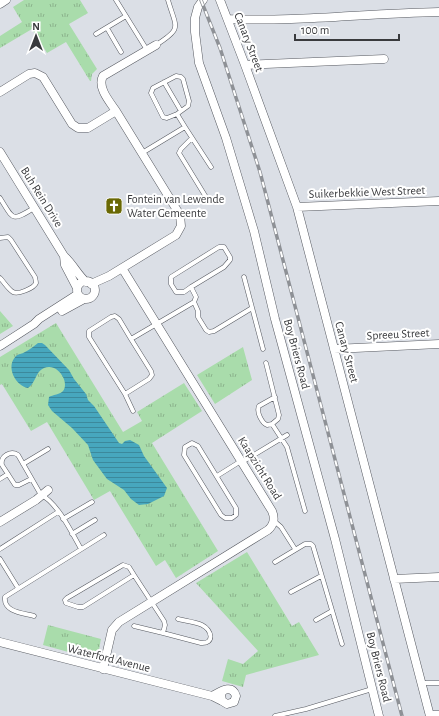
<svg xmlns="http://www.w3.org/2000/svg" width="439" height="716" font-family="'Alegreya Sans',sans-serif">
  <defs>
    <pattern id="grass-tufts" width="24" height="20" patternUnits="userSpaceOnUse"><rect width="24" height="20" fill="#a9dcab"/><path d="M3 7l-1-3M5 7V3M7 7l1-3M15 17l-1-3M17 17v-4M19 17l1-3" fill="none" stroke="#8bb38c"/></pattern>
    <pattern id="water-rules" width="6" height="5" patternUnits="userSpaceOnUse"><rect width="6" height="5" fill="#47a7be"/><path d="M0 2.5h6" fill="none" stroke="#3c899c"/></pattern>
  </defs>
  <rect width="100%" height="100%" fill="#dbdfe6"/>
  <!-- grass -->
  <path fill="url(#grass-tufts)" d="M24,0H80L88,13L69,24L97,69L92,74L91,81H90L66,42L47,53L32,29L0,48V36L22,22L13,7Z
    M0,311L13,326L0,334Z
    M56,323L123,432L142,421L137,412L184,383L202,411L152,443L218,551L176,578L165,560L156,566L110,491L94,500L47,422L31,431L2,384L0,385V357Z
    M243,347L252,380L215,404L197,375Z
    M247,552L292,626L299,622L319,655L246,675L243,687L222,681L228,659L243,664L258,651L196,583Z
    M48,625L101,639C99,647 100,658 90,658L43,645Z"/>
  <!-- water -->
  <path fill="url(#water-rules)" d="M38,343H42L45,345L69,370L74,379L86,394L88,400L94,406L119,443L122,444L125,441L130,440L139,445L144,456L167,488L164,496L148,504L139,505L131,499L124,490L107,479L104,475L93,460L88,445L72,428L52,411L48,405L49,397C52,395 61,394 63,391C70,383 58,362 44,368C35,372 36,383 28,388C16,386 5,367 16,356C18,354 22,354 25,352C29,350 34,346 38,343Z"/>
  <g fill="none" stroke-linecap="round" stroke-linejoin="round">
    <!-- lane casing -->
    <g stroke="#565960" stroke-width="5">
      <path id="lane" d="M116,0L147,50
        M107,28L121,52
        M96,34L126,16
        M156,45C183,28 176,28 168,0
        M164,82L181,111
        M177,114L167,118L163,117L151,93L153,88L176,76L181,77L183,79L189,101L188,106L177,114L185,127
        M192,138L181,149L179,153L209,202
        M142,153L185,127L211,167
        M0,198C14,220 11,222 34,208
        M0,238L8,237L11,240L35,277C35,278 36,281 36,283C34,288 18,295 13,292C8,289 4,282 0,278
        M244,277L263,349
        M194,302L198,311V317L206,330L209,332L214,331L252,308
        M266,363L279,415L278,419L272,424
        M125,394L149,379L152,375L151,371L131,339
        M275,397L259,406C256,412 262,423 267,425L272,424L287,447L305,511
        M133,411L125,394L89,337V331L111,317L115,316L119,319L131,339L194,302L196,297L191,287L224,267L230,260V257L224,247H219L171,277V284L176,292H184L191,287
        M192,443L198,446L236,508V515L232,518H225L221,515L184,455L185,447Z
        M242,462L287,435
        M23,464L48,449
        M217,476L241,461
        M0,479L8,474
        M31,479L19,485H15L2,465C0,456 11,450 18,455L41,495C57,502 72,533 81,549
        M63,519L92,502
        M274,521L281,527L295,549
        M72,534L95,520
        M0,549L58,512
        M0,559L18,588
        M275,562L305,544H311L313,546L342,644
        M123,565L129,567L134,575L83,607H78L66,603L65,600L67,598Z
        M134,575L164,621L165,625L163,633L201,643C215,644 212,630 202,625C195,622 186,621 178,619
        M291,592L321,576
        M34,616C23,613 3,612 5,597L8,595L104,535
        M316,620L332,611
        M134,626L163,633
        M421,683H439
        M275,716L306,709L372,689"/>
    </g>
    <!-- street casing -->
    <g stroke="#565960" stroke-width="9">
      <path id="street" d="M203,0L198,7L195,18V32L199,63L226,138L254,231L275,319L335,539L379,716
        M220,0L245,65L297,207L430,716
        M0,4L6,0
        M228,19C298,22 369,13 439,12
        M245,65L384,59
        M0,92L29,74L35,73L43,77L72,124L78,128H88L116,111L180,215L181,226L176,235L109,276L91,284
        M116,111C109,101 97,87 103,76L156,45
        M0,152L64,256C73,264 77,274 86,282
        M297,207L439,201
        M64,256L65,265L77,288
        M77 290a9 9 0 1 1 18 0a9 9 0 1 1-18 0Z
        M62,311L84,299
        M0,346L34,324L39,319L78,294
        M334,349L439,344
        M0,522L36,500L48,490
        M394,579L439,577
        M0,642L212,696L222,701
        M103,669L112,630L119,622L268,530C274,525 275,518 272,511L122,268
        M212,696C220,692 232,683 236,696L234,702L227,704L222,701L221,694L223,691
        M430,715H439"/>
    </g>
    <!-- lane -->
    <use href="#lane" stroke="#fff" stroke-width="4"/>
    <!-- street -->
    <use href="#street" stroke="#fff" stroke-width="8"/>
    <!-- rail casing -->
    <g stroke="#8e9196" stroke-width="3.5">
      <path id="rail" d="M201,0L220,48L260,172L402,716"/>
    </g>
    <!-- rail -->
    <use href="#rail" stroke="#fff" stroke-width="2" stroke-dasharray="6" stroke-linecap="butt"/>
  </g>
  <!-- icons -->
  <defs>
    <g id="church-square" transform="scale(0.9)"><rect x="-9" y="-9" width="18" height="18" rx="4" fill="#696803" stroke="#fff"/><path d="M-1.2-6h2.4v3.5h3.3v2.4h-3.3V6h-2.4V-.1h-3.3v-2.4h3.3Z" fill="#fff"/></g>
  </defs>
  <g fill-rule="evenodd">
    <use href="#church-square" x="114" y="206"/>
  </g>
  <g text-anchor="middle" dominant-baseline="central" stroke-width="4" stroke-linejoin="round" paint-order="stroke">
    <!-- street labels -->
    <g font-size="12" fill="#393a3d" stroke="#fff">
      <text transform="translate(249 42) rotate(69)">Canary Street</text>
      <text transform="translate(367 192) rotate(-2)">Suikerbekkie West Street</text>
      <text transform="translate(42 197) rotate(58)">Buh Rein Drive</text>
      <text transform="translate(398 334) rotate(-3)">Spreeu Street</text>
      <text transform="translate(347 352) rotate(75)">Canary Street</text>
      <text transform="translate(297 354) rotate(75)">Boy Briers Road</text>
      <text transform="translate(260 468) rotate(58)">Kaapzicht Road</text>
      <text transform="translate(109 658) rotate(14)">Waterford Avenue</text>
      <text transform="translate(379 667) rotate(76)">Boy Briers Road</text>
    </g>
    <!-- poi labels -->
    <g font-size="12" fill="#393a3d" stroke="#fff" text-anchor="start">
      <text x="127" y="199">Fontein van Lewende<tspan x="127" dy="14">Water Gemeente</tspan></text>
    </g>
  </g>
  <!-- north arrow -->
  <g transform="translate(36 36)" stroke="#ffffff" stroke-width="3" paint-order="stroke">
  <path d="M0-3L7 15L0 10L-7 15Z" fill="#393a3d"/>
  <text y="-6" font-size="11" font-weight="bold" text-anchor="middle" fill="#393a3d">N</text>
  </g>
  <!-- scale -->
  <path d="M295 34v6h104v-6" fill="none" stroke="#393a3d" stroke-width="2"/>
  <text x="301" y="34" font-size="12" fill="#393a3d" stroke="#ffffff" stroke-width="3" paint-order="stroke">100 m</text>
</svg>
